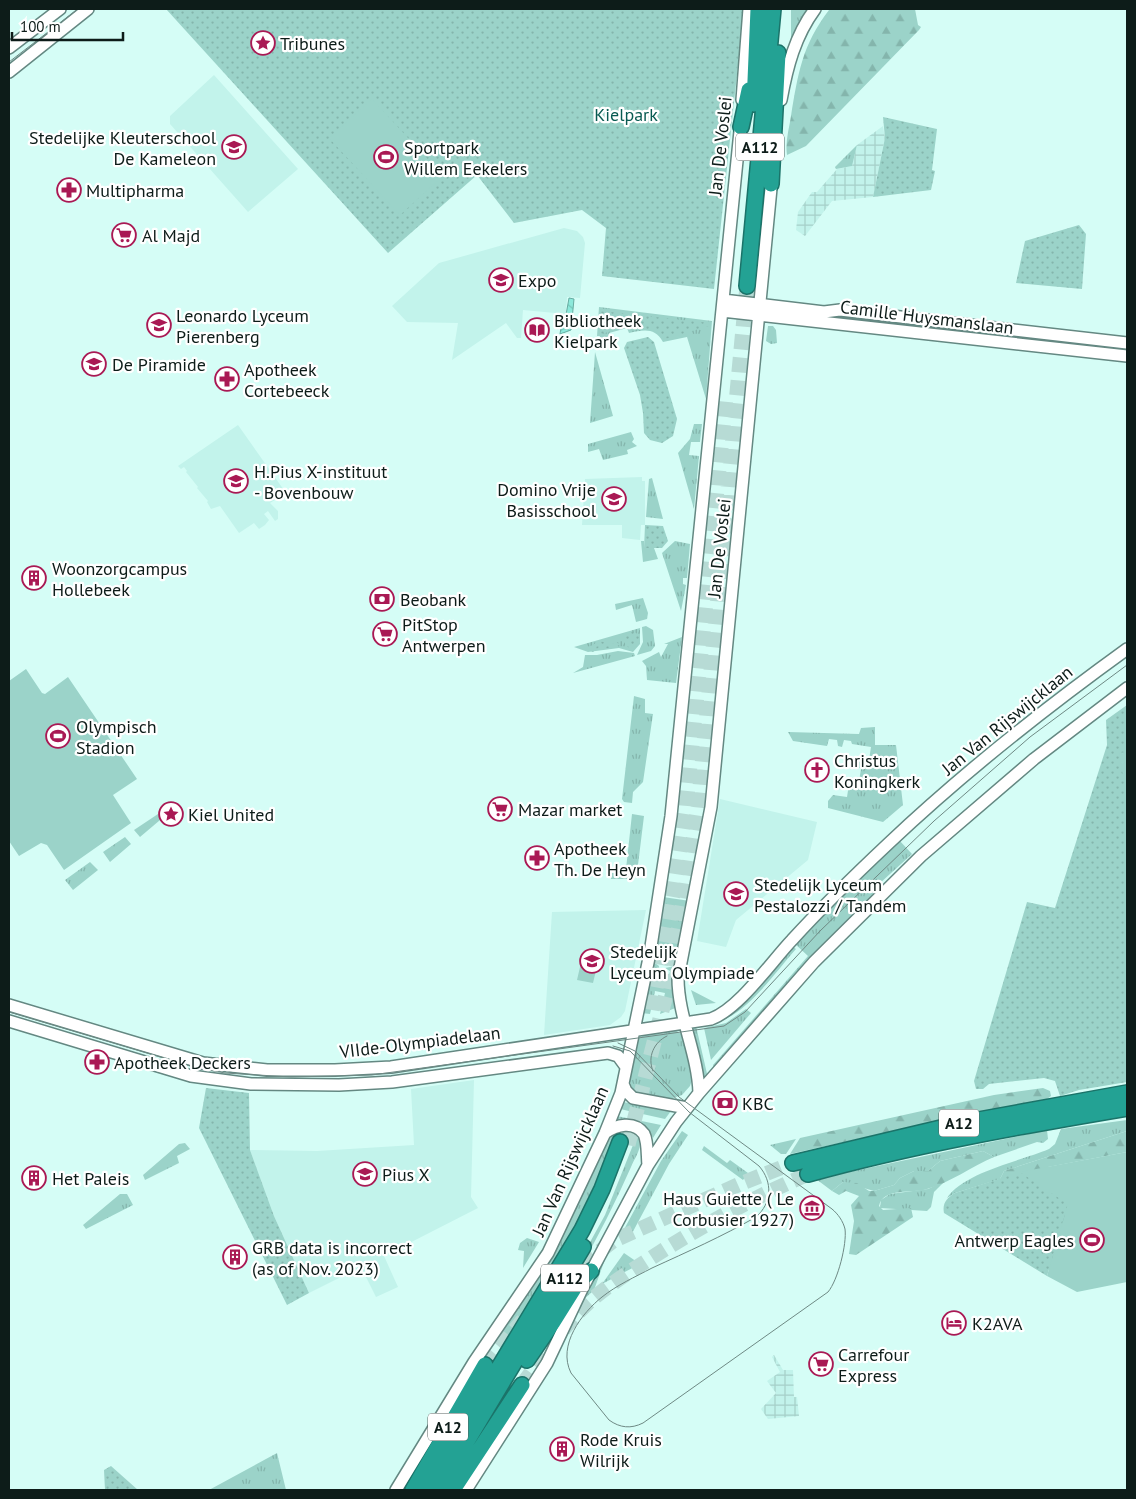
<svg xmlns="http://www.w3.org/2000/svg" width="1136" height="1499" font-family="'PT Sans',sans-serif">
  <defs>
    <pattern id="industrial-grid" width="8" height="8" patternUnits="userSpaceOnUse" patternTransform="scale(1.25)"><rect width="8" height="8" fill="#c2f3eb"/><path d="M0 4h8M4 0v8" fill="none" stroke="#a6d0c9"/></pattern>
    <pattern id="grass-tufts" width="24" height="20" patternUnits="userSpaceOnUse" patternTransform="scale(1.25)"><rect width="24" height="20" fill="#9bd3c9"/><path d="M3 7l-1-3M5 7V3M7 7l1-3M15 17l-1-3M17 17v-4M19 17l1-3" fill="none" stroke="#84b5ac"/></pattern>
    <pattern id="forest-firs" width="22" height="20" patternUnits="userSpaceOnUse" patternTransform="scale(1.25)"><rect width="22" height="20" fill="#9bd3c9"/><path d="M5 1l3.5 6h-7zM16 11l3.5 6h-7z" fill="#84b5ac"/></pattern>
    <pattern id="park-dots" width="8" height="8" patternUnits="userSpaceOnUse" patternTransform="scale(1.25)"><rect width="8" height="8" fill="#9bd3c9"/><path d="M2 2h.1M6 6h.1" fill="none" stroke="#84b5ac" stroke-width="1.8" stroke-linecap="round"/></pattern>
    <pattern id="water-waves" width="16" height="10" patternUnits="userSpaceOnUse" patternTransform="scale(1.25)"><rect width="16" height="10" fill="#8ce9db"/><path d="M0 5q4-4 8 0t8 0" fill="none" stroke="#78c7bb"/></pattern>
  </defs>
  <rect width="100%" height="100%" fill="#d5fdf6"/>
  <!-- built -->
  <path fill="#c2f3eb" d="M214,75L298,169L248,212L170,124V116Z
    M564,228L577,231L583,237L585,243L580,298L567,297L566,314L523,310L521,338H517L506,323L452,360L458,323L407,322L392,306L439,263Z
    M238,425L286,493L270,503L278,511V519L275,521L268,511L264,514L269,520L265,525L259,529L254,523L239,533L220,506L211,509L207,502L208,501L197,488L198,487L186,472L187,471L184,467L181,469L178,466Z
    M642,477V481H645V525H641L640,540L622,538V525H582L585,479Z
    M720,799L817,822L808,860L736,920L726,947L697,941Z
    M646,910L625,1011L621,1017L610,1025L544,1035L552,912Z
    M474,1080L471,1197L478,1208L384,1256L398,1287L376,1297L361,1267L309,1293L274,1216L250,1150L317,1151L414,1145L411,1089Z"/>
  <!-- industrial -->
  <path fill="url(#industrial-grid)" d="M883,126L885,138L873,197L832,201L805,236L796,230L798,212L812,192H817L837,169L852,166L857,145Z
    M774,1355L783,1370H793L794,1397H797L799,1416L768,1419L761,1409L776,1393L767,1381L780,1372L772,1357Z"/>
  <!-- grass -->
  <path fill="url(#grass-tufts)" d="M791,9H810L791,43Z
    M857,145L852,166L836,169L835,167Z
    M599,307L712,321L706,399L687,337L663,342C655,327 643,330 629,333L627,328L609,333L610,337L599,339L600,336H597Z
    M887,320L951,327L949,333L887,326Z
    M768,326H773L776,330L777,343L771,344L766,341Z
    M972,329L1053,338L1052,344L972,336Z
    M595,352L613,416L590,423Z
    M694,424H702L700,442H691L689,455L699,456L694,509L678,453L690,439Z
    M631,432L634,439L632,442L637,446L627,450L628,454L603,460L599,449L588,452V444Z
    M652,478L663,519L646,517L649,479Z
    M641,541H644V548H654L658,559L643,562Z
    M675,541L690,544L687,578H683V584L686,585L681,611L662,553Z
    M643,598L648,613L647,619L636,622L632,605L616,610L615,604Z
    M646,626L653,630L655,646L651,651L637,655L643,642L642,627Z
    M640,628V644L633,652L619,648L588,652L574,647Z
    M682,637L676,683L647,680L646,666L642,661L659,652L661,657L668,644H664Z
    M618,651L634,653L635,656L573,673L583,667L585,655H597Z
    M634,696L645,699V713L653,714L643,782L633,792L632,803L624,802L622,799Z
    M875,727V745H896L903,805L883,822L828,808V801L833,795L847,797L849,784L859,781L861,769L855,764L856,759L863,762L869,760L871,747L852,744L851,741L844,740L842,747L838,746L837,740L829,739L827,746L793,741L788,732L859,734L861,728Z
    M164,810L166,815L140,837L134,830Z
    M632,814L644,816L637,873L632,879H611V873H623L626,869Z
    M125,837L131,844L110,862L103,852Z
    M899,840L912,854L879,884L869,900L714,1071L713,1065L808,956L794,943Z
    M90,862L98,870L73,890L65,880Z
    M663,897L690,901L678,956L670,961L660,958L655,953Z
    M792,946L796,949C773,975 746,1016 712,1024Z
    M651,960L659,966L656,983L667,985L670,971L665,968L675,966L678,1007L660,1014L665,993L655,991L650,1014L641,1013Z
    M691,990L716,1003L696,1005Z
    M746,1009L751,1013L711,1060L704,1028L726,1023Z
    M696,1026L708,1078L704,1082L691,1027Z
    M675,1030L683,1035L693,1077L690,1086L682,1095L670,1099L635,1091C623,1080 634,1054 637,1040L647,1033Z
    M623,1102L671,1111L665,1119L620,1109Z
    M617,1116L661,1125L653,1138C646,1122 631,1115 614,1122Z
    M1127,1120V1131L1004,1171L1000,1179L955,1193L947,1198C964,1172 1021,1161 1049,1149L1055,1144L1061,1129Z
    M1047,1130L1048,1139L1043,1143L1037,1142L994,1157L983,1151L940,1161L928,1171H914L900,1178L894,1185L874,1191L843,1182L832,1191L816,1179Z
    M627,1131L639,1139C642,1150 635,1157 631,1167C606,1224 576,1279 541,1331L605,1215L633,1145L613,1139C587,1214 547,1280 506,1347L494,1339L603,1147L613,1135Z
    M682,1131L688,1135L669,1164L629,1239L621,1235L661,1161Z
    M796,1139L786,1154H781L770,1145Z
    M185,1143L190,1149L177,1156L179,1163L145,1180L143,1175L179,1144Z
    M704,1146L727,1163L730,1160L748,1173L743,1180L702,1150Z
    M945,1181L934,1192L931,1207L927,1211L880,1208L881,1200L890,1194L928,1189Z
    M120,1194H127L133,1205L86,1229L83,1225Z
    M527,1238L539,1242L523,1268L524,1251L518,1250L520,1243Z
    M608,1251L594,1290L581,1302Z
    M624,1253L640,1264L602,1284Z
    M277,1453L286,1490H209Z"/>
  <!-- forest -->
  <path fill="url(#forest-firs)" d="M915,9L918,25L921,27L919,30L806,146L787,155C785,142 789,129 791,116C798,74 802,45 829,10Z
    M1043,1088L1050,1091L1051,1096L1047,1099L948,1119L790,1154L800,1138L994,1095Z
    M1127,1131V1152L1048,1167L1073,1204L1051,1274L1000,1179L1004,1171Z
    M983,1151L994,1157C972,1166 950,1183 927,1189C913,1194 883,1187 879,1206L883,1210L911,1208L913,1217L856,1255L849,1254L854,1221L851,1205L859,1196L846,1191L839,1195L832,1191L843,1182L857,1183L869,1191H874L894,1185L900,1178L914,1171H928L940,1161Z"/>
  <!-- park -->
  <path fill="url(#park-dots)" d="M166,9H744L714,289L602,276L606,228L582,210L514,223L477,175L388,253Z
    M883,117L937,129L932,170L935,171L931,190L873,197L885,138Z
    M1079,225L1086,234L1082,289L1016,283L1025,241Z
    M601,311L710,323L709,326L665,339C656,327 646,328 631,331L629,326L598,335Z
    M648,337L654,342L677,419L673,436L662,443L650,440L644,433L643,413L640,395L624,348L627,342Z
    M645,525L663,526L668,541L662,548H644Z
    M624 640a8 8 0 1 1 16 0a8 8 0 1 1-16 0Z
    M599,641L612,644L618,643L620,645L604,649L599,647L593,652L589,650V647Z
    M1127,705V1082L1079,1090L1060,1096L1055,1081L1044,1078L989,1084L983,1089H976L974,1081L1027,902L1055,908L1107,745L1106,720Z
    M206,1088L249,1093L250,1150L274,1216L309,1293L287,1305L199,1128Z
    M1020,1172L1068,1204L1047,1276L944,1213C942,1203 947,1198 955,1193Z
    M111,1466L138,1490H105L104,1470Z"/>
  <!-- pitch -->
  <path fill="#9bd3c9" d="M372,99L443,176L400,215L329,138Z
    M26,669L42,693L45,694L68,677L137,779L113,795L131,823L64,870L47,845L41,843L19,856L9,841V681Z
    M1127,752V798L1119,753Z
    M583,954L599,958L593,983L577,980Z
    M1127,1152V1282L1077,1292L1047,1276L1068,1204L1020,1172Z"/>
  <!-- water -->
  <path fill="url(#water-waves)" stroke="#66aca1" d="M569,298L574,299L571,330L560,334L563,315H566Z"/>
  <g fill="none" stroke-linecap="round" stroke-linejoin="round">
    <!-- highway-tunnel -->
    <path stroke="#b7dbd5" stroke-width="15" stroke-dasharray="15 8" stroke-linecap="butt" d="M652,1010L673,895L686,807L726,398
      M628,1145L667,991L684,898L698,808L747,286
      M564,1279L613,1241L740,1184L793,1163
      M485,1365L523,1320
      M522,1385C543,1356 563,1326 589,1302C606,1287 626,1274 645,1262C697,1228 751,1199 808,1174"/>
    <!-- secondary casing -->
    <g stroke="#648882" stroke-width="14">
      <path id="secondary" d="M9,48L60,9
        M9,72L88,9
        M742,100L749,9
        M781,100C787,67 795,36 815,9
        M723,300L824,312L840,310L1127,343
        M722,311L1127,356
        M9,1005L203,1063L267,1070H335L391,1067L711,1019C739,1009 771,962 792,940C823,906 856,874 889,843C963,773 1044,709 1127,649
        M9,1021L191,1076L251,1084L339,1085L392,1082L608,1053L618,1056L626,1067
        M623,1084L626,1091L633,1098L687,1108
        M699,1093C698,1054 678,1017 678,978L711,807L772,178
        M605,1133C616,1125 634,1120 644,1134C648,1142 647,1156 648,1165
        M396,1490L474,1362L548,1253L605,1133L621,1093L650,953L671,816L741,121
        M466,1490L547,1363L582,1289L648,1165L676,1122L699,1093L814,962L921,856L1034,759L1127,688"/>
    </g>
    <!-- highway casing -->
    <g stroke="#1b7369" stroke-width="18">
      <path id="highway" d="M754,104L758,9
        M741,127L749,90
        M771,184L778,53
        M747,286L773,9
        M793,1163L962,1123L1127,1093
        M808,1174C913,1145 1020,1126 1127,1108
        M527,1360L553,1322L578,1282L591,1271
        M413,1490L485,1365
        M425,1490L582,1230L602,1189L620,1142
        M438,1490L583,1247
        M453,1490L522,1385"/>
    </g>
    <!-- secondary -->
    <use href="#secondary" stroke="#fff" stroke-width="11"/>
    <!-- highway -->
    <use href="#highway" stroke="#23a294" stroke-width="15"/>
    <!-- tram -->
    <path stroke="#6e8984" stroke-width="1" d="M9,62L78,9
      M9,1012L198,1068L225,1073L291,1077L372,1075L724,1026L745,1012L820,931L934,821L1030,737L1127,665
      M613,1046L630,1051L689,1112L759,1166C773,1182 772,1203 756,1217C723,1236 687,1252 652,1268C635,1277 617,1285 602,1297C582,1313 557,1345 571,1373L609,1420C620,1428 631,1429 643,1423L828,1292C838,1280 847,1244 845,1229C843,1221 838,1214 832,1209L679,1097L635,1051L618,1043
      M653,1071C647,1057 654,1042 667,1036"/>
  </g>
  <!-- icons -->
  <defs>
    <g id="sight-ring" transform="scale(1.25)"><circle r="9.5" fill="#fff" stroke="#a91954" stroke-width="1.5"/><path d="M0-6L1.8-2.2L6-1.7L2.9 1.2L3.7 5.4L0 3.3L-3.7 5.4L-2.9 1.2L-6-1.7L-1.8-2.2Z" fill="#a91954"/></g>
    <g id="school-ring" transform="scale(1.25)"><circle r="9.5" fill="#fff" stroke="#a91954" stroke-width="1.5"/><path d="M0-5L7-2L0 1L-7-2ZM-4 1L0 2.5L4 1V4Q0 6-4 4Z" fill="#a91954"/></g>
    <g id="stadium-ring" transform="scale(1.25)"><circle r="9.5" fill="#fff" stroke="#a91954" stroke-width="1.5"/><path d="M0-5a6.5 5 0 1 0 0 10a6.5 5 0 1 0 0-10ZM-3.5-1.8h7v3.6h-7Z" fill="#a91954"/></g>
    <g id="pharmacy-ring" transform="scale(1.25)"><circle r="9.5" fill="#fff" stroke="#a91954" stroke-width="1.5"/><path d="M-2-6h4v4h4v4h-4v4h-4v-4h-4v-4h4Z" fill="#a91954"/></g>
    <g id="supermarket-ring" transform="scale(1.25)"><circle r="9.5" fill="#fff" stroke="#a91954" stroke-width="1.5"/><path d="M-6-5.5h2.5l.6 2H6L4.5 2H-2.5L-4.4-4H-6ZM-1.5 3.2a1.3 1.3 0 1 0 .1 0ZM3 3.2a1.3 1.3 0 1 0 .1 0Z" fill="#a91954"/></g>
    <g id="library-ring" transform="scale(1.25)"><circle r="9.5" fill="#fff" stroke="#a91954" stroke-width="1.5"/><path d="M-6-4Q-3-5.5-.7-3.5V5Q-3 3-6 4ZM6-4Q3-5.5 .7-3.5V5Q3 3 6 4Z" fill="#a91954"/></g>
    <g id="building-ring" transform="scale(1.25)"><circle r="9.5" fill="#fff" stroke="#a91954" stroke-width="1.5"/><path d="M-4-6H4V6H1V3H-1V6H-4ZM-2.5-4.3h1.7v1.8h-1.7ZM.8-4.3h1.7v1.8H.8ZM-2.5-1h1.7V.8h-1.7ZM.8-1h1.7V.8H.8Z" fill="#a91954"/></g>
    <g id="bank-ring" transform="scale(1.25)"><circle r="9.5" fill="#fff" stroke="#a91954" stroke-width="1.5"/><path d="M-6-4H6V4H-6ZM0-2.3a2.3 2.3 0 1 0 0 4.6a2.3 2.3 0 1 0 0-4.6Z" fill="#a91954"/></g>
    <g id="church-ring" transform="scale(1.25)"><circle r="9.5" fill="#fff" stroke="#a91954" stroke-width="1.5"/><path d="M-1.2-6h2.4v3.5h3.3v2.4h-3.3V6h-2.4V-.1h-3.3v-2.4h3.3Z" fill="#a91954"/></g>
    <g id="museum-ring" transform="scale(1.25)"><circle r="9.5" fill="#fff" stroke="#a91954" stroke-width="1.5"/><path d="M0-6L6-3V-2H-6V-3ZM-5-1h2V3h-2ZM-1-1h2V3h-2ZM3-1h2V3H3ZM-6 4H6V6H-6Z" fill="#a91954"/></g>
    <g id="hotel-ring" transform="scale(1.25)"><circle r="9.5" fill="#fff" stroke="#a91954" stroke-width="1.5"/><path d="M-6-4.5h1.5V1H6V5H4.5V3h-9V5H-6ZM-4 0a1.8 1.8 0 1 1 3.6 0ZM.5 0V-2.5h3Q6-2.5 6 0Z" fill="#a91954"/></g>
  </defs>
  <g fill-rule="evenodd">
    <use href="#sight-ring" x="263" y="43"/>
    <use href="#school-ring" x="234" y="147"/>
    <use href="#stadium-ring" x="386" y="157"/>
    <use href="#pharmacy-ring" x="69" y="190"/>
    <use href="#supermarket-ring" x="124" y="235"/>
    <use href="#school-ring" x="501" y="280"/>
    <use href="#school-ring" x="159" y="325"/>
    <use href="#library-ring" x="537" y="330"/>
    <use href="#school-ring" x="94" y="364"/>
    <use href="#pharmacy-ring" x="227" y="379"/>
    <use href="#school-ring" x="236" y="481"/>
    <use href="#school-ring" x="614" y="499"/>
    <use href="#building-ring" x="34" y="578"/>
    <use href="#bank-ring" x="382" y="599"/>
    <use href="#supermarket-ring" x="385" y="634"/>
    <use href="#stadium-ring" x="58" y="736"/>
    <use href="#church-ring" x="817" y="770"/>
    <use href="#supermarket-ring" x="500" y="809"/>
    <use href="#sight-ring" x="171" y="814"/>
    <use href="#pharmacy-ring" x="537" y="858"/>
    <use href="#school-ring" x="736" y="894"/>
    <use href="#school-ring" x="592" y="961"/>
    <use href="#pharmacy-ring" x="97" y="1062"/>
    <use href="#bank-ring" x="725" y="1103"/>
    <use href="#school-ring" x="365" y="1174"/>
    <use href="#building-ring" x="34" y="1178"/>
    <use href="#museum-ring" x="812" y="1208"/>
    <use href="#stadium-ring" x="1092" y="1240"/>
    <use href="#building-ring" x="235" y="1257"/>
    <use href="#hotel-ring" x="954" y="1323"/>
    <use href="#supermarket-ring" x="821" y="1364"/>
    <use href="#building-ring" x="562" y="1449"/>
  </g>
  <g text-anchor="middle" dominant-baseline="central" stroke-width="4.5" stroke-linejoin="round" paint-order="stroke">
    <!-- shield labels -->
    <g fill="#fff" stroke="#56605e" stroke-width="1">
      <rect x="736" y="133.5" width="48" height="27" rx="4"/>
      <rect x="939" y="1109.5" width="40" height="27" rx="4"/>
      <rect x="541" y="1264.5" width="48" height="27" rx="4"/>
      <rect x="428" y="1413.5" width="40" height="27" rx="4"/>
    </g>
    <g font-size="16" font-weight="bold" fill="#0d1c19">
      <text x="760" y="147">A112</text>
      <text x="959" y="1123">A12</text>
      <text x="565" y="1278">A112</text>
      <text x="448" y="1427">A12</text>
    </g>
    <!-- poi labels -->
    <g font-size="18" fill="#0d1c19" stroke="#fff" text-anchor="start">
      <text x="280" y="43">Tribunes</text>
      <text x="216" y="137" text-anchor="end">Stedelijke Kleuterschool<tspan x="216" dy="21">De Kameleon</tspan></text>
      <text x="404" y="147">Sportpark<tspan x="404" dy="21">Willem Eekelers</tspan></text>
      <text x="86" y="190">Multipharma</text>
      <text x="142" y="235">Al Majd</text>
      <text x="518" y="280">Expo</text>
      <text x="176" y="315">Leonardo Lyceum<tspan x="176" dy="21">Pierenberg</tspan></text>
      <text x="554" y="320">Bibliotheek<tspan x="554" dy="21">Kielpark</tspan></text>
      <text x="112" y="364">De Piramide</text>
      <text x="244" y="369">Apotheek<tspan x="244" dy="21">Cortebeeck</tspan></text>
      <text x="254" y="471">H.Pius X-instituut<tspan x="254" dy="21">- Bovenbouw</tspan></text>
      <text x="596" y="489" text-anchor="end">Domino Vrije<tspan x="596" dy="21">Basisschool</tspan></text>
      <text x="52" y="568">Woonzorgcampus<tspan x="52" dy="21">Hollebeek</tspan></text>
      <text x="400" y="599">Beobank</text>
      <text x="402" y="624">PitStop<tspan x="402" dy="21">Antwerpen</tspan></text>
      <text x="76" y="726">Olympisch<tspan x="76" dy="21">Stadion</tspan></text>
      <text x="834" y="760">Christus<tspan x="834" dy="21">Koningkerk</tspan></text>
      <text x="518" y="809">Mazar market</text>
      <text x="188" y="814">Kiel United</text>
      <text x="554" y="848">Apotheek<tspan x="554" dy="21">Th. De Heyn</tspan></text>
      <text x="754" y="884">Stedelijk Lyceum<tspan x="754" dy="21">Pestalozzi / Tandem</tspan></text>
      <text x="610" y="951">Stedelijk<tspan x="610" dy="21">Lyceum Olympiade</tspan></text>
      <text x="114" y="1062">Apotheek Deckers</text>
      <text x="742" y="1103">KBC</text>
      <text x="382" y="1174">Pius X</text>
      <text x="52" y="1178">Het Paleis</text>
      <text x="794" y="1198" text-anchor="end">Haus Guiette ( Le<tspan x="794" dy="21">Corbusier 1927)</tspan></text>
      <text x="1074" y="1240" text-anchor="end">Antwerp Eagles</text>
      <text x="252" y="1247">GRB data is incorrect<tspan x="252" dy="21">(as of Nov. 2023)</tspan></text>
      <text x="972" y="1323">K2AVA</text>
      <text x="838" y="1354">Carrefour<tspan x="838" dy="21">Express</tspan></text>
      <text x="580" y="1439">Rode Kruis<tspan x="580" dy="21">Wilrijk</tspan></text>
    </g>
    <!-- park labels -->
    <g font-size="18" fill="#095b52" stroke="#fff">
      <text x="626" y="114">Kielpark</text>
    </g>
    <!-- street labels -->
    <g font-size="18" fill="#0d1c19" stroke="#fff">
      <text transform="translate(720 146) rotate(-84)">Jan De Voslei</text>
      <text transform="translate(927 317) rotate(7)">Camille Huysmanslaan</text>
      <text transform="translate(719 548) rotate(-84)">Jan De Voslei</text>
      <text transform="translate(1007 720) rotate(-39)">Jan Van Rijswijcklaan</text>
      <text transform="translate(420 1042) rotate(-7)">VIIde-Olympiadelaan</text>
      <text transform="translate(570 1161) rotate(-66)">Jan Van Rijswijcklaan</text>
    </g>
  </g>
  <!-- border -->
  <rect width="1136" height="1499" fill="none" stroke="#0d1c19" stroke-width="20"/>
  <!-- scale -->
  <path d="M12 32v8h111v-8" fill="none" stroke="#0d1c19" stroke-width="2.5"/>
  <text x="20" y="32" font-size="15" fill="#0d1c19" stroke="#ffffff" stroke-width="4" paint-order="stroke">100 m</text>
</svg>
